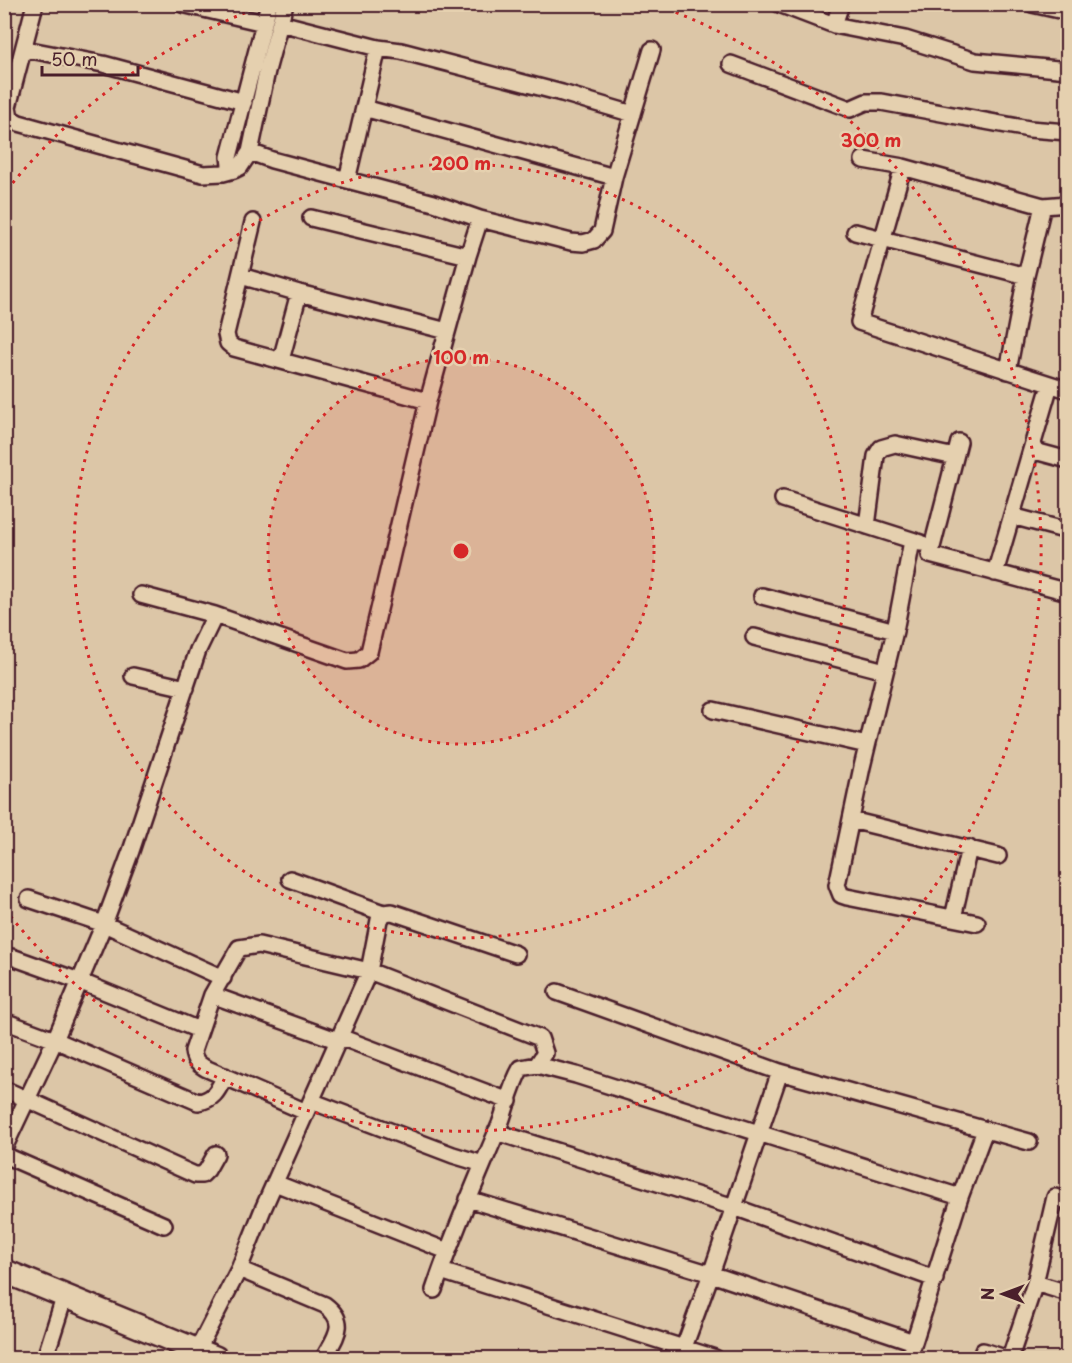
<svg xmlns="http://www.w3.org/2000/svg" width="1072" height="1363" font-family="'Playpen Sans',sans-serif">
  <rect width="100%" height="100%" fill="#dcc6a7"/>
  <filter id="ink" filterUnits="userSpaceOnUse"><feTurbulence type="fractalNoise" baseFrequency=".0167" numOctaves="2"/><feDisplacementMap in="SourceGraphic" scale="12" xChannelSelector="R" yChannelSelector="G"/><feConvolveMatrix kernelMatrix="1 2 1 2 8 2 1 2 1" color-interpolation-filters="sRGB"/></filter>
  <g filter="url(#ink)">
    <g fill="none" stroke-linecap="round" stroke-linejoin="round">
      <!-- street casing -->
      <g stroke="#4a1f2b" stroke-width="20">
        <path id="street" d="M35,4L8,107L10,118L19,123L203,174L223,173L234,170
          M182,4L264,23
          M269,4L229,157L230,165L234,170L240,167L250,152L267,71L285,4
          M779,4L834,25
          M841,4L834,25L905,39L975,61L1068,70
          M1032,4L1068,12
          M280,23L378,48L401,51L562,93L633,114
          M25,49L103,64L244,102
          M731,64L850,109L866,102H881L1029,129L1068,132
          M364,108L614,177
          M863,160L903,167L1043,206L1068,204
          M903,167L859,322L1068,390
          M347,180L378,48
          M311,218L468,256
          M480,219L571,242L583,243L594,240L602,231L614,177L652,50
          M253,222L226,334L228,343L234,348L428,401
          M855,232L1026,276
          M241,276L299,293L447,331
          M281,360L299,293
          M1008,371L1026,276L1043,206
          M959,442L930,555L1068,592
          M1031,450L1068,460
          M783,499L921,543
          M1012,516L1068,531
          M867,526L876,456L881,448L895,444L955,457
          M912,541L895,631L862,767L837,885L841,895L847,897L977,923
          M995,573L1050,385
          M141,595L215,615
          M762,596L895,631
          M754,637L885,671
          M133,676L186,688
          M713,710L867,745
          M851,820L998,856
          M290,879L383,913
          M29,899L104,924L223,978
          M953,918L969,848
          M12,957L79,981L199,1030
          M557,992L780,1072L1029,1142
          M212,995L339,1041
          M4,1021L55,1040L198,1102C214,1100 218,1090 225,1076
          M340,1037L509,1101
          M4,1089L195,1175H202L207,1170L216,1154
          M311,1101L453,1155L483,1164
          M306,1112L205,1068C197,1063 194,1060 193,1051L212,995L239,948L259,945L369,971L379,920L383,913L392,912L516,954
          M496,1132L734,1207L935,1279
          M4,1148L55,1040L104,924L131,851L198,650L215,615L347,661L359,660L369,652L428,401L468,256L480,219L434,203L272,160L250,152
          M4,1155L164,1225
          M275,1183L447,1251
          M960,1197L985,1130
          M468,1199L711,1274L914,1342
          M239,1269L325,1305C349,1323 335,1337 324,1358
          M441,1271L715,1358
          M1035,1283L1068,1293
          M434,1290C453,1233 477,1179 500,1124C507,1105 511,1085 521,1068L537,1065L576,1075L960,1197L909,1358
          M197,1351L239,1269L263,1209L369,971L540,1038L545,1053L537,1065
          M45,1358L65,1295
          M680,1358L711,1274L780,1072
          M981,1358L983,1351L1005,1358
          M1010,1358L1035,1283L1055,1197L1067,1201"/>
      </g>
      <!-- secondary casing -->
      <g stroke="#4a1f2b" stroke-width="27">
        <path id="secondary" d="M4,1271L216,1358"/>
      </g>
      <!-- street -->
      <use href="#street" stroke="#e5d0af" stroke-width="15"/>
      <!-- secondary -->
      <use href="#secondary" stroke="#e5d0af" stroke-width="22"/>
    </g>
  </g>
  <!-- distance rings -->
  <circle cx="461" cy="551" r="193" fill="#d62828" fill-opacity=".12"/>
  <g fill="none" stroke="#d62828" stroke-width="3" stroke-dasharray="3 6">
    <circle cx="461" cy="551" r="193"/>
    <circle cx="461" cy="551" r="387"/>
    <path d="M7 190A580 580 0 0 1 263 6M659 6A580 580 0 1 1 7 912"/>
  </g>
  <circle cx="461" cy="551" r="9" fill="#d62828" stroke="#e5d0af" stroke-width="3"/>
  <g font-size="18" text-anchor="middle" font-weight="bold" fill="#d62828" stroke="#e5d0af" stroke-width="5" stroke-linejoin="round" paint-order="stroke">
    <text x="871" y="147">300 m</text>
    <text x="461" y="170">200 m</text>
    <text x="461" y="364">100 m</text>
  </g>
  <!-- margin -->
  <rect width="1072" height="1363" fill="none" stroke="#e5d0af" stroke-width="24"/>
  <rect x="12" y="12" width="1048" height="1339" fill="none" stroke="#4a1f2b" stroke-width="2" filter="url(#ink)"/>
  <!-- north arrow -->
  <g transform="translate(1003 1294) rotate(270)" stroke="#e5d0af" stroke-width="4.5" paint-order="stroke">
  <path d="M0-4.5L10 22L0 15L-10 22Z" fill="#4a1f2b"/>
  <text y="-9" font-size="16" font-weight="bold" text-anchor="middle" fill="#4a1f2b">N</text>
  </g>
  <!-- scale -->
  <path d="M42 66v9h96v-9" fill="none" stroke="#4a1f2b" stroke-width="3"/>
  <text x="51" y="66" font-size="18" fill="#4a1f2b" stroke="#e5d0af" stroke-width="4.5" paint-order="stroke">50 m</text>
</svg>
